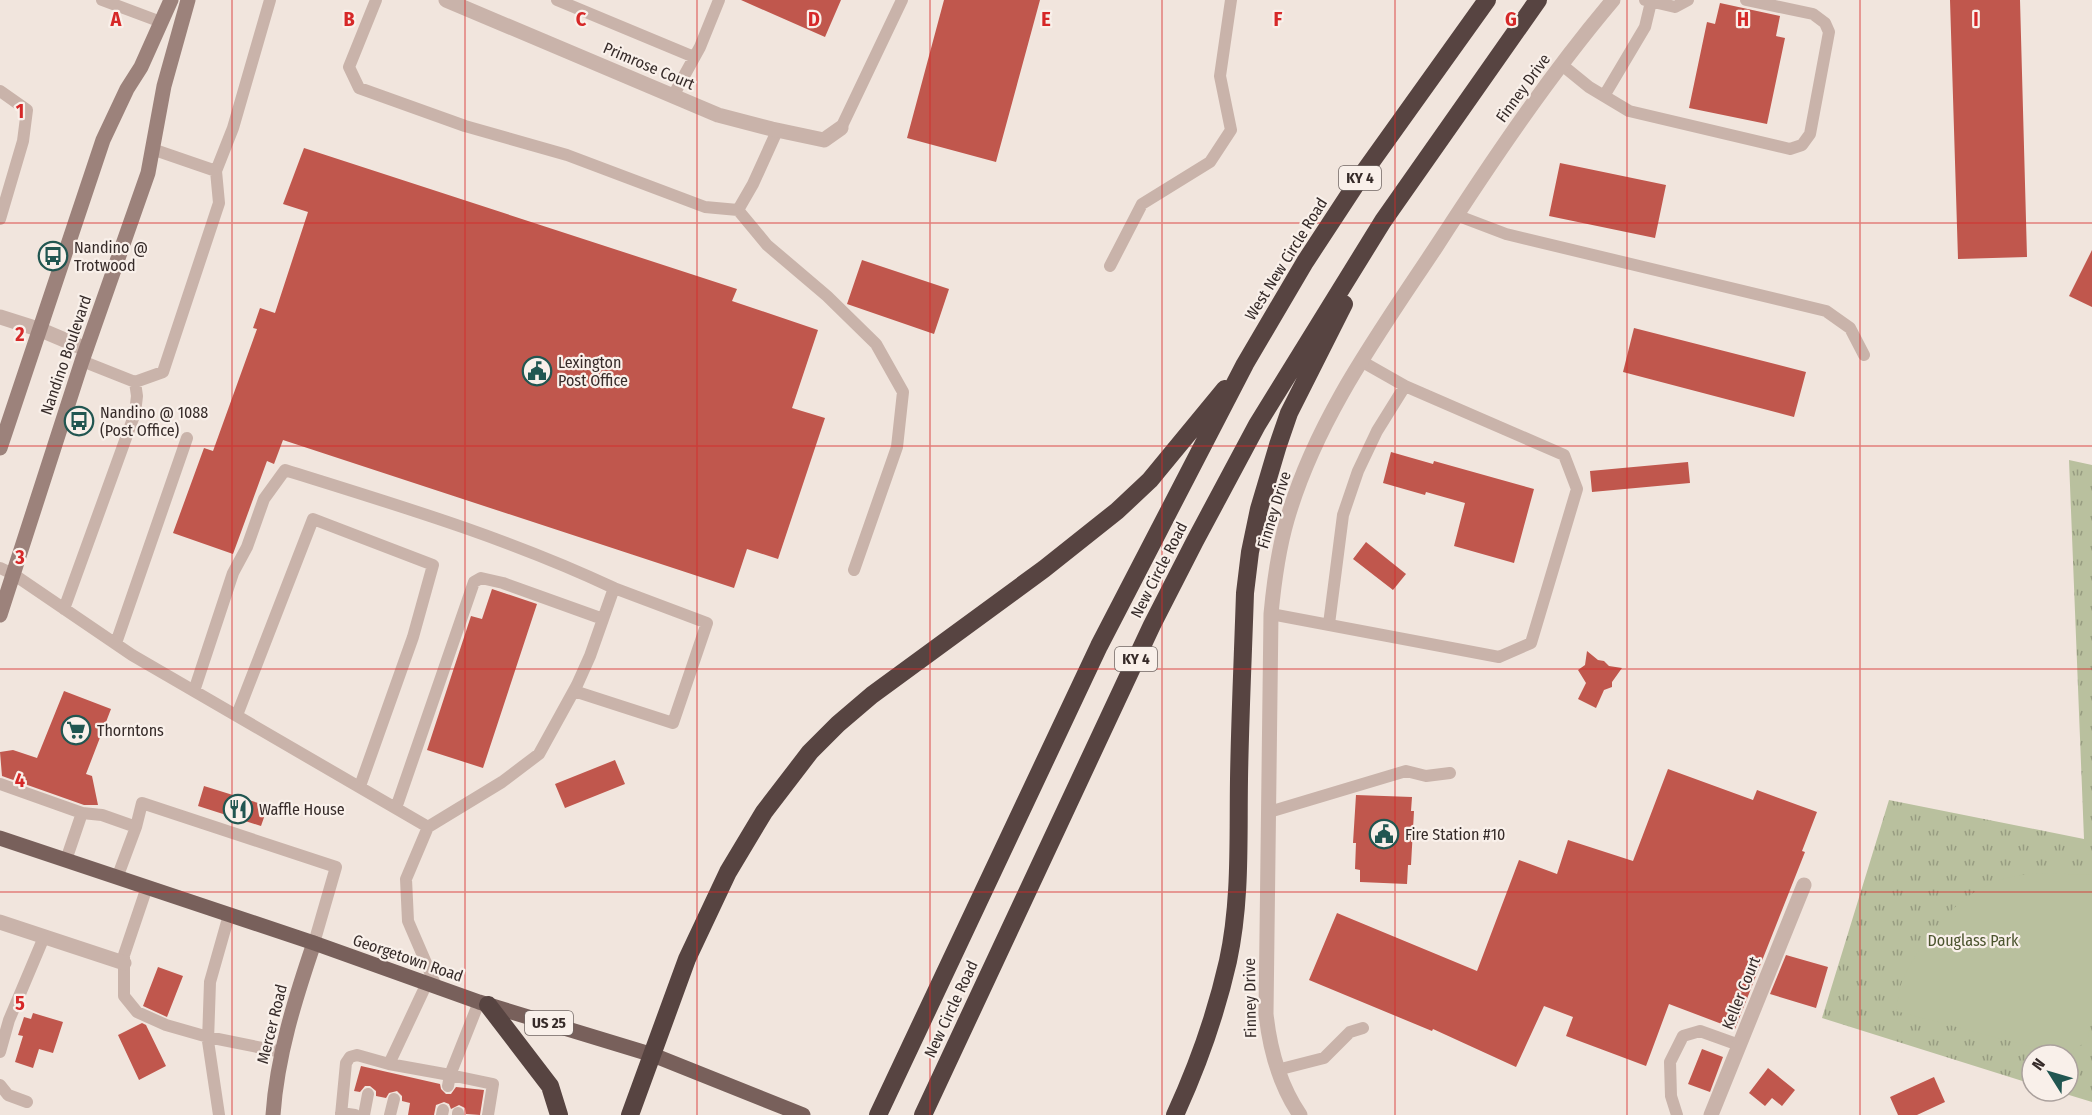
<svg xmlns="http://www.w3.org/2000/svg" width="2092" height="1115" font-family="'Fira Sans Condensed',sans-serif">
  <defs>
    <pattern id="grass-tufts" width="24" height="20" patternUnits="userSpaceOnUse" patternTransform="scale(1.5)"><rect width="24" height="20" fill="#b9c09e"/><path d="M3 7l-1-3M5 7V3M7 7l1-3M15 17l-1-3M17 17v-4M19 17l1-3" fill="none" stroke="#979c81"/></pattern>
  </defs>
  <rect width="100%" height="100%" fill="#f1e5dd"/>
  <!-- grass -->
  <path fill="url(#grass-tufts)" d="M2069,460L2092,465V1102L2056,1091H2068V1055H2032V1084L1822,1018L1889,800L2084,839Z"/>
  <!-- garden -->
  <path fill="#b9c09e" d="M2043,873L2092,875V1016L2087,1042L2062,1055L1896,1011C1898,1000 1899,989 1903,979C1923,937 1959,891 2006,878C2017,875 2031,874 2043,873Z"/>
  <!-- building -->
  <path fill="#c0574d" d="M741,0H841L825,37Z
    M944,0H1040L996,162L907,138Z
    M1950,0H2020L2027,257L1958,259Z
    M1720,3L1780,16L1776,36L1785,38L1767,124L1689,108L1707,22L1715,24Z
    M304,148L737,289L732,301L818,330L792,408L825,418L778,559L747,549L734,588L283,440L274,464L267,461L233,554L173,533L204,448L213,451L257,329L253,328L260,308L275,313L308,212L283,204Z
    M1560,163L1666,185L1655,238L1549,216Z
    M2092,250V307L2069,296Z
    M862,260L949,289L934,334L847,304Z
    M1634,328L1806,372L1794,417L1623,372Z
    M1391,452L1433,464L1434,461L1534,489L1514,563L1454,546L1465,503L1426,492L1425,495L1383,483Z
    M1688,462L1690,483L1592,492L1590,471Z
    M1366,542L1406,574L1393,590L1353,559Z
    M492,589L537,604L483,768L427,750L471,616L482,619Z
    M1587,651L1598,660L1604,661L1609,666L1622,668L1612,682V687L1604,690L1596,708L1578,699L1586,683L1578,670L1585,665Z
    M64,691L111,709L86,774L92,776L98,805H84L2,776L0,752L13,750L37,758Z
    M615,760L625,784L565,808L555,784Z
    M1668,769L1753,800L1757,790L1817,812L1802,851L1805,852L1735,1029L1669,1004L1646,1066L1566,1036L1573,1017L1544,1006L1516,1067L1433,1029L1432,1031L1309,980L1337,913L1477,971L1519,860L1557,874L1568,840L1633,861Z
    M204,786L268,806L261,826L198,806Z
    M1356,795L1412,797L1411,811H1414L1411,865H1408L1407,884L1360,882V870L1355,869L1356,843H1353Z
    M1786,955L1828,967L1816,1008L1770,994Z
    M158,967L183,976L167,1017L143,1006Z
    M33,1013L63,1022L53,1053L39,1049L33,1068L15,1062L23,1036L18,1035L24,1017L31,1019Z
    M142,1023L146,1025L166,1066L139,1080L118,1035Z
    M1702,1049L1723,1057L1710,1092L1688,1084Z
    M361,1066L440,1084L441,1089L446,1094H451L456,1087L484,1090L480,1115L466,1114L465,1108L459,1105L451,1109L449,1104L444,1102L436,1105L434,1115H408L410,1103L402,1101V1096L397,1091L389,1093L386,1098L376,1096V1091L370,1086H365L360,1092L354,1091Z
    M1768,1068L1795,1090L1782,1106L1772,1098L1765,1106L1749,1093Z
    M1934,1077L1945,1102L1917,1115H1898L1890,1097Z"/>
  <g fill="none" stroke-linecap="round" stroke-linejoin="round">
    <!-- lane -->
    <path stroke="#c9b3aa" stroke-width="12" d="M102,0L161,22
      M376,0L349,67L359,88L465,126L567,155L705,207L738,210L753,184L777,131
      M557,0L694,57
      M1645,0L1675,7L1688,0
      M1562,65L1589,87L1629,111L1790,149L1802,145L1810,134L1829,32L1825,23L1813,14L1746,0
      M0,91L27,110L23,141L0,219
      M673,96L700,47L719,0
      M1604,96L1645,27L1651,2
      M841,128L902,0
      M152,149L216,171
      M738,210L767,245L827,296L876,344L903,392L897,447L854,570
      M1456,215L1506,234L1826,311L1850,328L1864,355
      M1110,266L1142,204L1210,162L1231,130L1220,76L1231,0
      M82,361L135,382L163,372L219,203L216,171L233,128L270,0
      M1361,361L1405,386
      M0,568L13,574L132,655L428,827
      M64,609L135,413L137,396L135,382
      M1271,614L1499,657L1531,643L1577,489L1564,455L1405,386L1377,431L1358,471L1343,515L1329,624
      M116,643L187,438
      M194,691L233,573L247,547L264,499L285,470C397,505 508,538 614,588L590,656L577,685L539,754L502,782L428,827L406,879L408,921L436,986
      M574,691L673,723L707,623L614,588
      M237,715L313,519L433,565L413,637L360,786
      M0,784L82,813L102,815L136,827L142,803L336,867L314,943
      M396,808L474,582L481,578L503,583L603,619
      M1269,812L1406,771L1426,776L1450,773
      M66,860L82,813
      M117,878L136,827
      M147,887L124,955V996L137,1012L166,1025L208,1037L282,1052
      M0,1052L9,1020L44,937
      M389,1064L450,1075L479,1002
      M1277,1070L1324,1058L1350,1032L1363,1028
      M0,1085L8,1095L27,1102
      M448,1086L450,1075L493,1084L488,1115
      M341,1113L355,1115
      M219,1115L208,1041L210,982L229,915
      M341,1115L346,1063L350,1057L357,1055L389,1064L427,983
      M364,1115L368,1094
      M390,1115L394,1099
      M442,1115L443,1110
      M458,1115V1113
      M1677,1115L1671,1096L1670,1062L1683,1036L1700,1031L1739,1045"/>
    <!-- street -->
    <path stroke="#c9b3aa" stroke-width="15" d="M446,0L718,115L772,129L824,140L841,128
      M0,317L41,330L86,349
      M0,922L124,963
      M1300,1115C1279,1084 1270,1051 1266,1014L1271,614C1274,582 1278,551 1287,520C1316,419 1379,333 1436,247C1491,162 1548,77 1613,0
      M1711,1115L1804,885"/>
    <!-- secondary -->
    <path stroke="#9c827b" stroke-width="15" d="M0,448L103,140L127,89L141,67L171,0
      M0,615L82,361L148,173L164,86L188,0
      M273,1115C277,1056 295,999 314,943"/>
    <!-- primary -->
    <path stroke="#78605b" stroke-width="15" d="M0,838L314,943L479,1002L653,1055L803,1115"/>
    <!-- highway -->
    <path stroke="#574441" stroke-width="18" d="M488,1005L550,1086L559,1115
      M630,1115L687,959L728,872L764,812L810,752L838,724L872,695L1044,569L1117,511L1150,480L1225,389
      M878,1115L1099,646L1245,364L1305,262L1364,172L1487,0
      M923,1115L1152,625L1195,541L1257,425L1383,221L1538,0
      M1175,1115C1198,1065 1216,1014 1228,961C1241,901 1238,840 1239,779C1240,717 1243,655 1245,593L1250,552L1259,509L1278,445L1289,413L1344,304"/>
  </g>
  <!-- grid -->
  <path fill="none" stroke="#d62828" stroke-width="1.5" stroke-opacity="0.55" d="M232,0V1115M465,0V1115M697,0V1115M930,0V1115M1162,0V1115M1395,0V1115M1627,0V1115M1860,0V1115M0,223H2092M0,446H2092M0,669H2092M0,892H2092"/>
  <!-- icons -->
  <defs>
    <g id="bus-ring" transform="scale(1.5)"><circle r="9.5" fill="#f9f0ea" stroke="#215651" stroke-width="1.5"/><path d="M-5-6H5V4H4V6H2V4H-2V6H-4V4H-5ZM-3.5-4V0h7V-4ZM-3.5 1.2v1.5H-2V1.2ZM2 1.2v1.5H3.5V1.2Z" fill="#215651"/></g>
    <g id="civic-ring" transform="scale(1.5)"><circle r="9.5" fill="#f9f0ea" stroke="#215651" stroke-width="1.5"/><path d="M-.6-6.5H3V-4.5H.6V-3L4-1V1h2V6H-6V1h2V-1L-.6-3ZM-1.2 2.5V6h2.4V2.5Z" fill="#215651"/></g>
    <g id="supermarket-ring" transform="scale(1.5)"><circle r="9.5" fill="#f9f0ea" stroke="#215651" stroke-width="1.5"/><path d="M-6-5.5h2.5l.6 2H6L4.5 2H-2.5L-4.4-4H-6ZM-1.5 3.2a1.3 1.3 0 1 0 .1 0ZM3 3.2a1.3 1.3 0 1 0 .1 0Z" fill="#215651"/></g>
    <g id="restaurant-ring" transform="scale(1.5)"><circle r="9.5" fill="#f9f0ea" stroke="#215651" stroke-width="1.5"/><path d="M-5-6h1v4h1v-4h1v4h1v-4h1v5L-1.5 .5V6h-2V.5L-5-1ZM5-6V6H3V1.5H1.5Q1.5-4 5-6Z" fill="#215651"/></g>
  </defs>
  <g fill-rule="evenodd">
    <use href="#bus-ring" x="53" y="256"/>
    <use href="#civic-ring" x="537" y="371"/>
    <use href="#bus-ring" x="79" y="421"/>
    <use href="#supermarket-ring" x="76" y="730"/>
    <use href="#restaurant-ring" x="238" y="809"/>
    <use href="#civic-ring" x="1384" y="834"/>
  </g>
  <g text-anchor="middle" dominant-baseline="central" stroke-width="4.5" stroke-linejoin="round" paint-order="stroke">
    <!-- shield labels -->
    <g fill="#f9f0ea" stroke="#706663" stroke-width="1.5">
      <rect x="1339" y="166" width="42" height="24" rx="4.5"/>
      <rect x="1115" y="647" width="42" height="24" rx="4.5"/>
      <rect x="525" y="1011" width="48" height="24" rx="4.5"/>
    </g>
    <g font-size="15" font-weight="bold" fill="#362b29">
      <text x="1360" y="178">KY 4</text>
      <text x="1136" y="659">KY 4</text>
      <text x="549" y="1023">US 25</text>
    </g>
    <!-- street labels -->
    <g font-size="16" fill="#362b29" stroke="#f9f0ea">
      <text transform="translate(649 66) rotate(23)">Primrose Court</text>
      <text transform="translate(1523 88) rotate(-54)">Finney Drive</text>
      <text transform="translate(1286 259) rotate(-58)">West New Circle Road</text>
      <text transform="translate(66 355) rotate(-71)">Nandino Boulevard</text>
      <text transform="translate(1274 510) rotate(-73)">Finney Drive</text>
      <text transform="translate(1159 570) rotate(-63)">New Circle Road</text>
      <text transform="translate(408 958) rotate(19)">Georgetown Road</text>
      <text transform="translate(1741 993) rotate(-68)">Keller Court</text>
      <text transform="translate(1250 998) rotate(-91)">Finney Drive</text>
      <text transform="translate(951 1009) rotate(-65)">New Circle Road</text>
      <text transform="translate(272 1024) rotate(-76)">Mercer Road</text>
    </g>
    <!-- poi labels -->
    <g font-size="16" fill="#362b29" stroke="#f9f0ea" text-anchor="start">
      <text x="74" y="247">Nandino @<tspan x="74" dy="18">Trotwood</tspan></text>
      <text x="558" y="362">Lexington<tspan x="558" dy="18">Post Office</tspan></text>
      <text x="100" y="412">Nandino @ 1088<tspan x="100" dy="18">(Post Office)</tspan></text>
      <text x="97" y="730">Thorntons</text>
      <text x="259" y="809">Waffle House</text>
      <text x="1405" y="834">Fire Station #10</text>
    </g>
    <!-- park labels -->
    <g font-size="16" fill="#4b542e" stroke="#f9f0ea">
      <text x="1973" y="940">Douglass Park</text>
    </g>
  </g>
  <g font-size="20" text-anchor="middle" font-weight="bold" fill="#d62828" stroke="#f9f0ea" stroke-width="4.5" stroke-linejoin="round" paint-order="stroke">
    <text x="116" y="26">A</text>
    <text x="349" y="26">B</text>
    <text x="581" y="26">C</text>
    <text x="814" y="26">D</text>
    <text x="1046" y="26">E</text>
    <text x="1278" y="26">F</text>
    <text x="1511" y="26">G</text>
    <text x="1743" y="26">H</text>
    <text x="1976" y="26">I</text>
    <text x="20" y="118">1</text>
    <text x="20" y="341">2</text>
    <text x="20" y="564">3</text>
    <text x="20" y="787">4</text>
    <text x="20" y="1010">5</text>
  </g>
  <!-- north arrow -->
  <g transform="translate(2050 1073) rotate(307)"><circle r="28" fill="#f9f0ea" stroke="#aba19d" stroke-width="1.5"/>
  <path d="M0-4.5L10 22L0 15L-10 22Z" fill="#215651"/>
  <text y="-9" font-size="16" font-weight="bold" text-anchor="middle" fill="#362b29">N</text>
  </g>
</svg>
